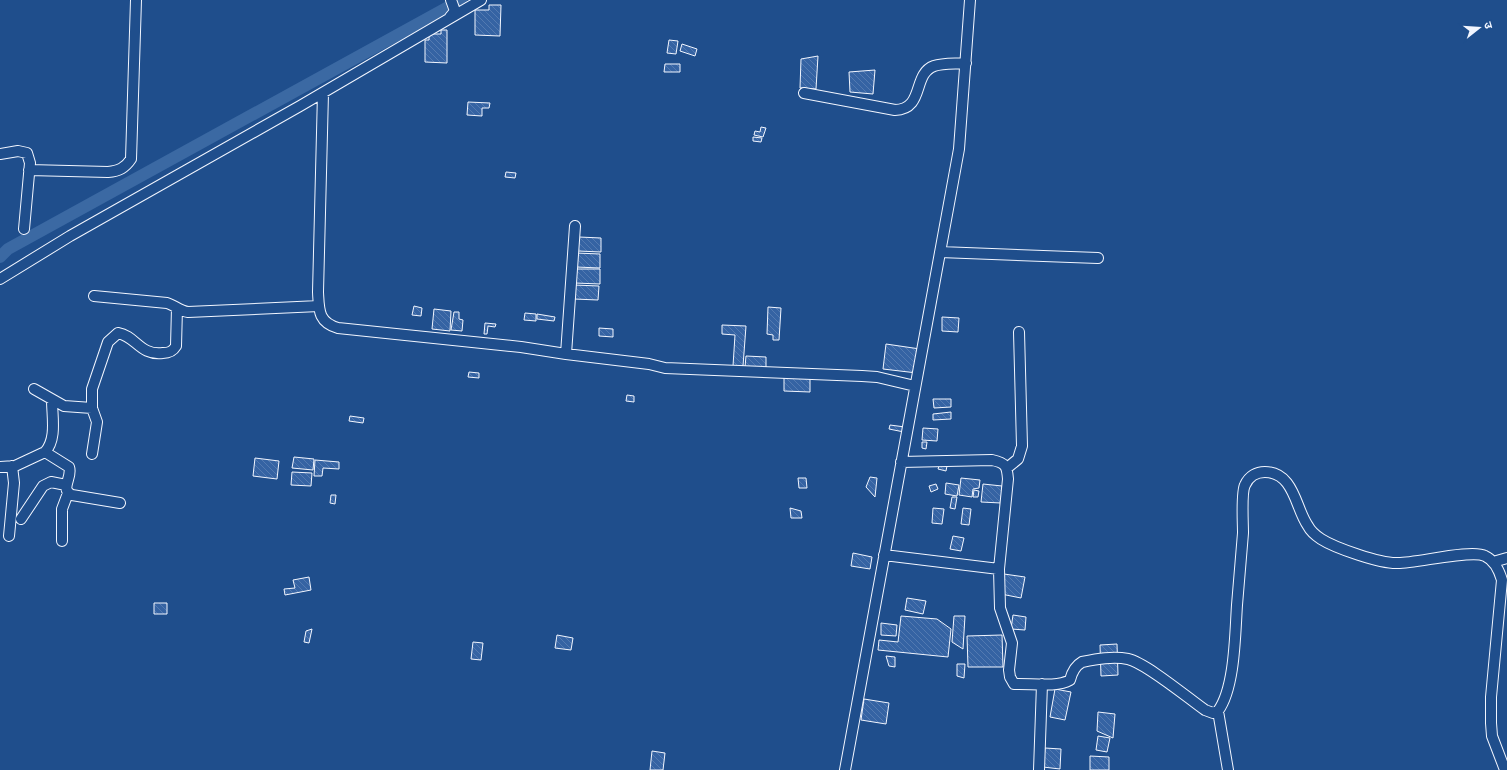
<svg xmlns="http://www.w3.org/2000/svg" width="1507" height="770" font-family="Spectral,'Noto Sans Devanagari',serif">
  <defs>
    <pattern id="building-back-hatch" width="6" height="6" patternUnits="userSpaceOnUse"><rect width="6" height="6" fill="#3563a3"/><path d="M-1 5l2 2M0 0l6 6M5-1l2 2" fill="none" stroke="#537ab1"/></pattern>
  </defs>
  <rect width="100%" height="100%" fill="#1f4e8c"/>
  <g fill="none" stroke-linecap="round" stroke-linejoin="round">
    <!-- canal -->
    <path stroke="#3b69a3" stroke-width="12" d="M0,257L8,249L461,0"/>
  </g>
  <!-- building -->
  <path fill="url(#building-back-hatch)" stroke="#f2f6ff" d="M489,5H501L500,36L475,35V10H489Z
    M441,30H447V63L425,62V40H429V34H441Z
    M669,40L678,41L676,54L667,53Z
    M682,44L697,49L695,56L680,51Z
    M818,56L816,89L800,88L801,59Z
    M665,64H680V72H664Z
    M875,70L873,94L850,92L849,72Z
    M468,102L490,103L489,108H482V116L467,115Z
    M761,127L766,128L763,137L754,135L755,131L760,132Z
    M753,137L762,138L761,142L753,141Z
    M506,172L516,173L515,178L505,177Z
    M579,237L601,238V252L578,251Z
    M576,253L600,254V268L576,267Z
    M576,269H600V284L575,283Z
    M574,285L599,286L598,300L574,299Z
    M414,306L422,308L421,316L412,315Z
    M768,307L781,308L779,340H773V335L767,334Z
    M434,309L451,311L450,331L432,329Z
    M454,312H459V319L463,320L462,331L451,330Z
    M525,313L536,314V321L524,320Z
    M537,314L555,317L554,321L537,319Z
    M942,317L959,318L958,332L942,331Z
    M485,323L496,324L495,327L488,326L487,334H484Z
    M722,325L746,326L743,366H733L735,335L722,334Z
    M599,328L613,329V337L599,336Z
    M886,344L920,349L917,373L883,369Z
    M746,356L766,357V368L745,367Z
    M469,372L479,373V378L468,377Z
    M784,376L810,377V392L784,391Z
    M627,395L634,396V402L626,401Z
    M933,399H951V407L934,408Z
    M951,412V419L933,420V414Z
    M350,416L364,418L363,423L349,421Z
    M890,425L905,427L904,432L889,429Z
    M923,428L938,429L937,441L922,440Z
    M922,442H927L926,449L922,448Z
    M294,457L314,459L313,470L292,468Z
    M255,458L279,461L277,479L253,476Z
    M315,460L339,462V469L323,468L322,476H314Z
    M940,463L947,466L946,471L938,469Z
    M292,472L312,473L311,486L291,485Z
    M870,477L877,478L875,497L866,487Z
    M798,478H806L807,488H799Z
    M961,478L980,480L979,488L973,489L972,497L959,495Z
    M946,483L959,485L957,496L945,494Z
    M936,484L938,489L931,492L929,486Z
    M983,484L1002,486L1001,503L981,502Z
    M974,490L979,491L978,497H973Z
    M331,495H336L335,504L330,503Z
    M952,497H957L955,509L950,508Z
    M790,508L801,511L802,518H791Z
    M933,508L944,509L942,524L932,523Z
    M963,508L971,509L969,525L961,524Z
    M953,536L964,538L961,551L950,549Z
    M853,553L872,557L870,569L851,566Z
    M1004,574L1025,577L1021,598L1001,594Z
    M309,577L311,590L285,595L284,589L295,588L293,580Z
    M907,598L926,601L923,614L905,610Z
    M154,603H167V614H154Z
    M1013,615L1026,617L1025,630L1011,629Z
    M901,616L937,619L951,629L948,657L878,650L879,640L898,642Z
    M954,616H965L963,649L952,642Z
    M881,623L897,625L896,636L881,635Z
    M312,629L309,643L304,642L306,631Z
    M557,635L573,638L571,650L555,648Z
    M1002,635L1003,667H968L967,636Z
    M473,642L483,643L481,660L471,659Z
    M1117,644L1118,675L1101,676L1100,645Z
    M886,656L895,657V667L889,666Z
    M957,664H965L964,678L957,676Z
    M1055,689L1071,692L1065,720L1050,717Z
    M864,699L889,703L886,724L861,720Z
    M1098,712L1115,714L1113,738L1097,731Z
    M1098,736L1110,738L1107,752L1096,750Z
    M1045,748L1061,749L1060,769L1043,767Z
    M652,751L665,753L663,770H650Z
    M1090,756L1109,757V770H1090Z"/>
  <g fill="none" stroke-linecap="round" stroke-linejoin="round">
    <!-- minor casing -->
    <g stroke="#f2f6ff" stroke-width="12">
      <path id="minor" d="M450,17L455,11L451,0
        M323,93L318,292C319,310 318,322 338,328L521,347L566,354L649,364L665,368L862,376L877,377L915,386
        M804,93L895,110C925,109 912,74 934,66C943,63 956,64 966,63
        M0,154L18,151L27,153L30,163L24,229
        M29,170L108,172C119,171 125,168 131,159L136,0
        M940,252L1098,258
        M0,279L70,236L300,106L481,0
        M94,296L167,303C174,305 180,311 188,312L319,306
        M566,354L575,226
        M34,389L64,406L92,408
        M45,452L69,467C73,478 59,489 72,495L120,503
        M92,454L97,422L92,408V389L108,342L118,333C136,336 140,356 163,353C170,353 173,351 176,346L177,308
        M901,462L992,460C1006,463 1007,466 1008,479L999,569L1000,608L1012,643L1009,670L1010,677L1014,684C1030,683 1056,688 1070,680C1072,672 1075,666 1082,662C1097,659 1113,656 1128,659C1146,663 1188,698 1205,710L1213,713L1218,711C1235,688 1235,634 1237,605C1239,581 1241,557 1243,533C1243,523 1241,492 1245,485C1253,467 1276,469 1287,483C1297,496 1299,513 1308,526C1311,532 1315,535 1321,539C1335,548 1381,564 1398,563C1417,563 1472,549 1485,556C1494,560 1499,570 1502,580L1491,697V723L1492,736L1505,770
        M0,467L15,466L45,452C57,439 52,417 52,400
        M1007,468L1018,459L1022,446L1019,332
        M21,519L43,486L51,482L66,485
        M9,536L14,483L12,466
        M62,541V509L68,493
        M884,555L999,569
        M1493,562L1507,558
        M1218,711L1228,770
        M845,770L959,149L970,0
        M1039,770L1042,684"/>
    </g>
    <!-- minor -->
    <use href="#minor" stroke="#1f4e8c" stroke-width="10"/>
  </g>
  <!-- north arrow -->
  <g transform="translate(1479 28) rotate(73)" stroke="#1f4e8c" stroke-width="3" paint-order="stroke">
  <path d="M0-3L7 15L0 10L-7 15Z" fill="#f2f6ff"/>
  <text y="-6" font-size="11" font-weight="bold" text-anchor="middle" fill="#f2f6ff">उ</text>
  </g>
</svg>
